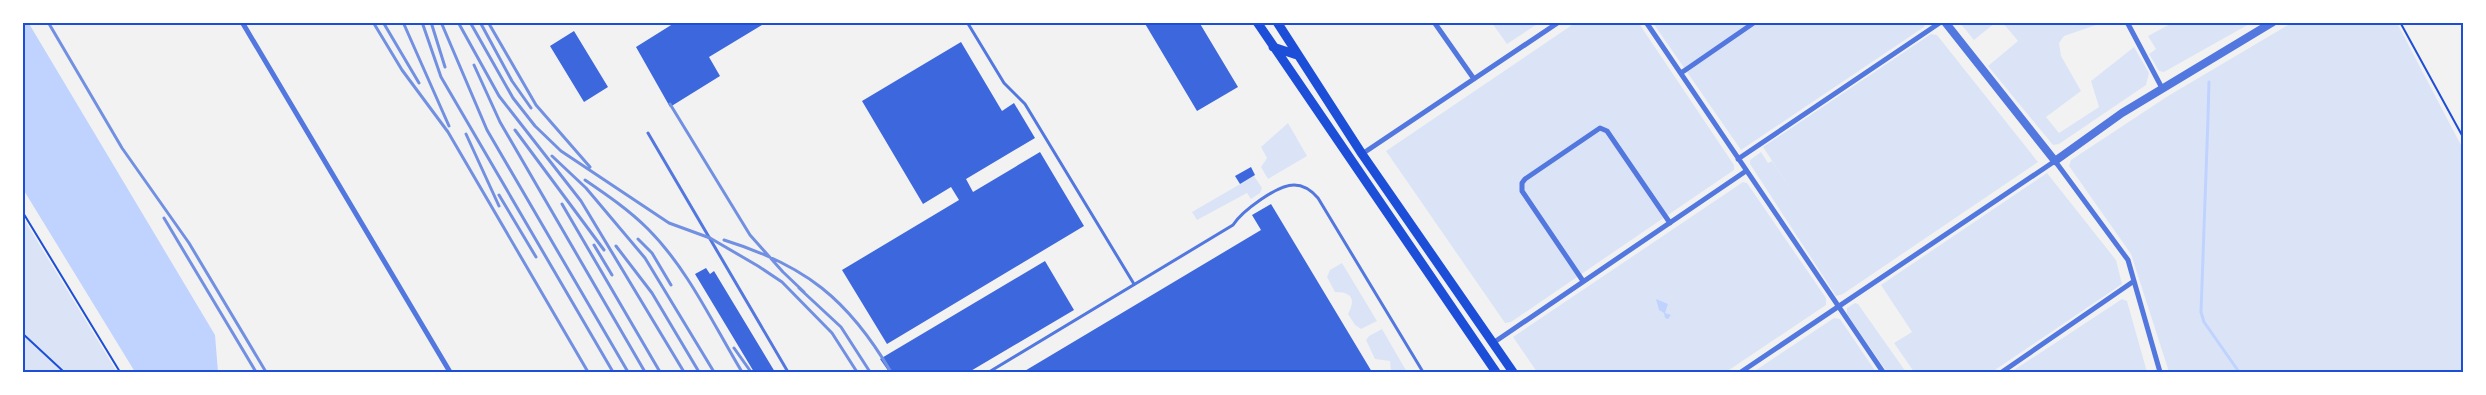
<svg xmlns="http://www.w3.org/2000/svg" width="2486" height="395" font-family="Raleway,sans-serif">
  <rect width="100%" height="100%" fill="#f2f2f2"/>
  <!-- green -->
  <path fill="#dbe4f7" d="M1638,22L1734,165V170L1511,322L1505,323L1386,151L1575,23Z
    M2293,22L2397,23L2463,149V372H2169L2131,254L2069,166L2071,160L2168,96Z
    M1492,23H1539L1507,44Z
    M1653,23H1926L1924,27L1741,150Z
    M1960,23H1995L1974,40Z
    M2003,23H2102L2064,36L2059,43L2061,56L2081,91L2046,117L2059,133L2099,107L2091,81L2134,47L2149,73L2146,85L2059,144L2053,145L1988,66L2018,41Z
    M2172,23V22L2251,23L2164,72L2159,71L2149,54L2156,49L2148,36Z
    M1931,34L1937,35L2038,162L1843,294L1836,296L1750,164V160L1761,152L1768,163L1772,161L1798,200L1763,147Z
    M1288,123L1307,156L1268,179L1261,167L1267,158L1261,147Z
    M2047,173L2116,260L2122,284L1992,372H1914L1894,343L1912,332L1881,285Z
    M1254,176L1262,188L1260,193L1251,199L1247,193L1197,220L1192,212Z
    M1743,182L1747,183L1826,298V305L1726,372H1537L1513,337Z
    M22,216L117,372H23Z
    M1342,263L1377,321L1361,329L1355,325L1348,314C1356,299 1352,292 1335,292L1327,277L1330,270Z
    M2122,299L2127,301L2147,372H2011Z
    M1855,303L1858,304L1906,372H1887L1847,314V308Z
    M1834,318L1840,319L1876,372H1753Z
    M1382,329L1407,372H1391L1390,361L1375,359L1366,340L1369,336Z"/>
  <!-- water -->
  <path fill="#bfd3fe" d="M28,22L215,335L218,372H135L23,189L22,23Z
    M1656,299L1668,304L1665,313L1671,315L1668,319L1665,318L1664,313L1659,310Z"/>
  <g fill="none" stroke-linecap="round" stroke-linejoin="round">
    <!-- stream -->
    <path stroke="#bfd3fe" stroke-width="3" d="M2208,117L2209,82
      M2208,118L2201,312L2204,322L2239,372"/>
  </g>
  <!-- building -->
  <path fill="#3d67dc" d="M676,22H767L709,57L720,76L670,107L636,47Z
    M1144,22H1199L1238,87L1197,111Z
    M574,31L608,87L584,102L550,46Z
    M961,42L1002,111L1014,103L1035,138L966,179L973,192L1040,152L1084,226L887,344L842,270L959,200L951,187L923,204L862,101Z
    M1251,167L1255,175L1240,184L1235,176Z
    M1271,204L1372,372H1023L1261,230L1252,215Z
    M1045,261L1074,310L969,372H889L880,359Z
    M706,268L710,274L714,271L775,372H754L695,274Z"/>
  <g fill="none" stroke-linecap="round" stroke-linejoin="round">
    <!-- path -->
    <path stroke="#1d4ed8" stroke-width="2" d="M2400,22L2464,139
      M22,211L120,372
      M22,333L64,372"/>
    <!-- service -->
    <path stroke="#5277de" stroke-width="3" d="M967,22L1004,83L1025,104L1134,284
      M648,133L788,372
      M989,372L1233,225C1242,211 1277,185 1294,185C1303,185 1312,191 1318,198L1423,372"/>
    <!-- minor -->
    <path stroke="#5277de" stroke-width="5" d="M242,22L450,372
      M1434,22L1474,79
      M1646,22L1883,372
      M2127,22L2162,88
      M1681,73L1755,22
      M1362,154L1559,22
      M1738,159L1941,22
      M1583,281L1522,191V183L1525,179L1600,128L1607,131L1670,223
      M1493,343L1746,171
      M1741,372L2055,161L2128,260L2160,372
      M2002,372L2134,281"/>
    <!-- tertiary -->
    <path stroke="#5277de" stroke-width="8" d="M1945,22L2055,161L2122,113L2273,22"/>
    <!-- secondary -->
    <path stroke="#1d4ed8" stroke-width="9" d="M1257,22L1496,372
      M1277,22L1362,154L1513,372
      M1273,47L1297,55"/>
    <!-- rail -->
    <path stroke="#7290e2" stroke-width="3" d="M48,22L122,148L189,243L266,372
      M373,22L402,70L448,132L588,372
      M383,22L419,83
      M403,22L449,126
      M422,22L441,77L613,372
      M431,22L445,67
      M441,22L487,130L628,372
      M458,22L499,96L581,201L684,372
      M470,22L513,98L535,126L561,151L669,223L710,238L758,266L782,282L832,333L857,372
      M480,22L512,81L531,108
      M488,22L536,105L590,167
      M474,65L500,122L645,372
      M670,104L750,235L783,272L804,292
      M515,130L604,250
      M466,134L499,206
      M552,156L586,188L645,258L714,372
      M585,180C607,195 629,210 648,229C688,269 713,324 742,372
      M499,195L536,257
      M562,204L660,372
      M164,218L256,372
      M638,239L652,253L671,285
      M724,240C805,265 848,299 891,372
      M594,245L612,275
      M616,246L652,293L699,372
      M799,288L841,327L870,372
      M734,348L751,372"/>
  </g>
  <!-- border -->
  <rect width="2486" height="395" fill="none" stroke="#ffffff" stroke-width="48"/>
  <rect x="24" y="24" width="2438" height="347" fill="none" stroke="#1d4ed8" stroke-width="2"/>
</svg>
